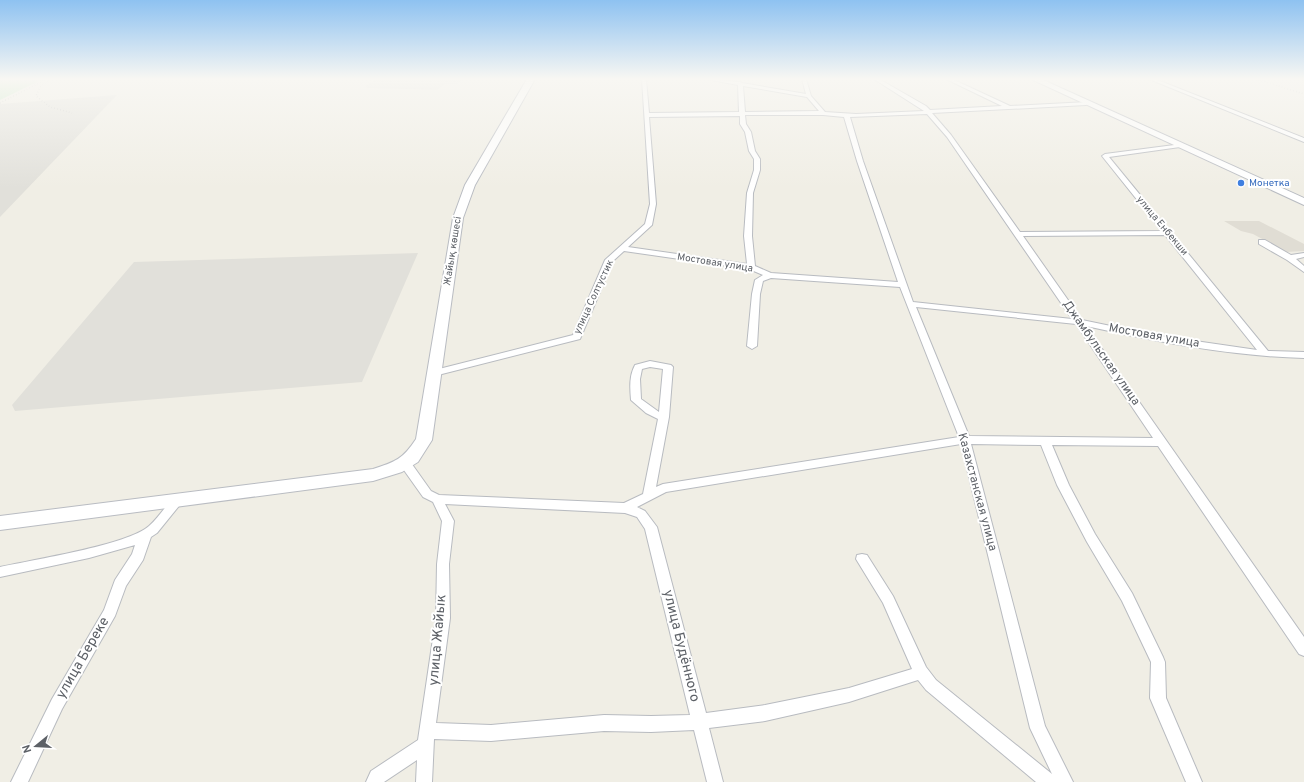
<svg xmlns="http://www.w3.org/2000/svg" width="1304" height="782" font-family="Overpass,sans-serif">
  <rect width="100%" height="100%" fill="#f0eee5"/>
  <!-- industrial -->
  <path fill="#e1e0da" d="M376,79H464L457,84H445L437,90L367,88L366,86Z
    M117,95L0,217V104Z
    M418,253L362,382L15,411L12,405L134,262Z"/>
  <!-- education -->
  <path fill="#e0ddd4" d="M1224,221H1259L1304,244V251L1286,252L1253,234L1241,231Z"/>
  <!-- green -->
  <path fill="#c1e9c2" d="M0,79H43L0,100Z"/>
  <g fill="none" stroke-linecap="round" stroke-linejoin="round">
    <!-- street casing -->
    <g stroke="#b8bbc0" stroke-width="2">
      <path id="street" d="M642,79H646L649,113L739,112L738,85L706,79L740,82L742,83L806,94L802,79H806L811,96L825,112L856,114L924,111L874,79H879L926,106L930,110L1002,106L946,79H952L1010,106L1088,102L1089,103L1086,105L932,113L951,135L1020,232L1162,231L1102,156L1105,154L1182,144L1183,145L1180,147L1109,157L1268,351L1304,352V358C1231,356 1158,342 1086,326L1304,637V656L1299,654L1158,446L1052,445L1069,485L1095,534L1132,593L1163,657L1165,662L1166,698L1202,782H1186L1150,698L1151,662L1122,601L1087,542L1057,485L1041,445L971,444L1045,726L1073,782H1036L926,690L918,680L849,702L765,721L709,728L723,782H707L694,730L651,732L604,731L491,741L434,739L432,782H416L417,760L384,782H366L371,771L418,740L436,618L437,564L442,521L433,502L423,497L401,466L399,463L401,460H409L431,491L439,495L624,503L643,494L658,419L646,413L631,400C630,388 629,376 635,365L650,361L671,365L673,367L669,417L656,487L663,484L959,437L900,287L771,278L763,281L760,294L757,346L752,349L747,346L752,294L755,280L763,275L749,269L624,251L613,261L580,339L434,376L431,375L429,373L431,371L573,335L605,260L645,224L650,204ZM743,86L807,97L819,111L745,112ZM927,114L947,137L1072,319L913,302L863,161L850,117ZM745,115H823L844,117L857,161L898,282L771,273L755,266L752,236L753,193L760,170V159L755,151L751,132L746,124ZM740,116V124L745,132L749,151L754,159V170L747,193L744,236L747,264L628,247L652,225L656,204L649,117ZM1165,235L1257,350L1154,335L1082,320L1023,236ZM916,307L1076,324L1153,438L969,436ZM650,367L663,369L659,412L641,399L640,379L642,369ZM961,444L1030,728L1052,774L936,680L926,667L893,596L867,555L862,554L857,555L856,559L883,603L912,669L849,688L765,705L706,713L657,527L645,511L637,507L666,492ZM445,504L625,513L637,517L645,529L690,715L651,716L604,715L491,725L436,723L450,618L449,564L454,521Z
        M1149,79H1155L1304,138V142Z
        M1259,240H1265L1291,255L1304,253V257L1296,259L1304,266V272L1287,260L1259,244Z
        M177,496L181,498L183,501L157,533L151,537L143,560L126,586L115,616L62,709L28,782H11L52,699L104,610L115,580L132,554L135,545L89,558L0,577V567C32,560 128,545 149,526C158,518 165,507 173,498Z"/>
    </g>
    <!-- secondary casing -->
    <g stroke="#b9bcc2" stroke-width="2">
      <path id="secondary" d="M527,79H535L475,185L463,218L432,440L418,462L402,472L373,481L0,530V516L373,469C395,462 403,459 416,439L453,218L465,185Z
        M1031,79H1041L1304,198V205Z"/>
    </g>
    <!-- street -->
    <use href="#street" fill="#fff" fill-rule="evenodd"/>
    <!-- secondary -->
    <use href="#secondary" fill="#fff" fill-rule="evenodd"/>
    <!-- rail -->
    <path stroke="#b6b7b8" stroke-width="1.5" stroke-dasharray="0.5 2.5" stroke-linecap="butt" d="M50,79L40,87L36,96L50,107L72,113
      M1256,79L1304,94
      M0,103L43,81"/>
  </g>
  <!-- sky -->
  <linearGradient id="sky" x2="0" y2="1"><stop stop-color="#8ec2f1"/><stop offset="0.42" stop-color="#f8f7f3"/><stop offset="1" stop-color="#f8f7f3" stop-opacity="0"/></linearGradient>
  <rect width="1304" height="188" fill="url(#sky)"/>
  <!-- markers -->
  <circle fill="#3f7fe0" stroke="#fff" stroke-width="1.5" cx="1241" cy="183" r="4"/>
  <g text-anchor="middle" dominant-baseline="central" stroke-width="4" stroke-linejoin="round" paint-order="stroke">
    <!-- far-shop labels -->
    <g font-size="10" fill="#366cbe" stroke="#fff" text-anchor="start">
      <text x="1249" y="183">Монетка</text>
    </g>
    <!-- far-street labels -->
    <g font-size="10" fill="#5d6167" stroke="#fff">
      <text transform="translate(1162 226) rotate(50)">улица Енбекши</text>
      <text transform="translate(453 251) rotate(-81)">Жайық көшесі</text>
      <text transform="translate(715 263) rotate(9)">Мостовая улица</text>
      <text transform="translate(594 297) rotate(-65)">улица Солтустик</text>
    </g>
    <!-- street labels -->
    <g font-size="12" fill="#5d6167" stroke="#fff">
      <text transform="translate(1154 336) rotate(10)">Мостовая улица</text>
      <text transform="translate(1101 353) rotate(55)">Джамбульская улица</text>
      <text transform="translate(977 492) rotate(75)">Казахстанская улица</text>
    </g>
    <!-- near-street labels -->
    <g font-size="14" fill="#5d6167" stroke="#fff">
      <text transform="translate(438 640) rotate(-85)">улица Жайык</text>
      <text transform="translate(681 646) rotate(76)">улица Будённого</text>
      <text transform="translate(83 658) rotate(-60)">улица Береке</text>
    </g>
  </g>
  <!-- north arrow -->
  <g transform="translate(36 746) rotate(252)" stroke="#ffffff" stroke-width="3" paint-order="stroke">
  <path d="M0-3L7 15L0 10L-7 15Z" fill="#5d6167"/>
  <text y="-6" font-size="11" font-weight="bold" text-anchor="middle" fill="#5d6167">N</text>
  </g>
</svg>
